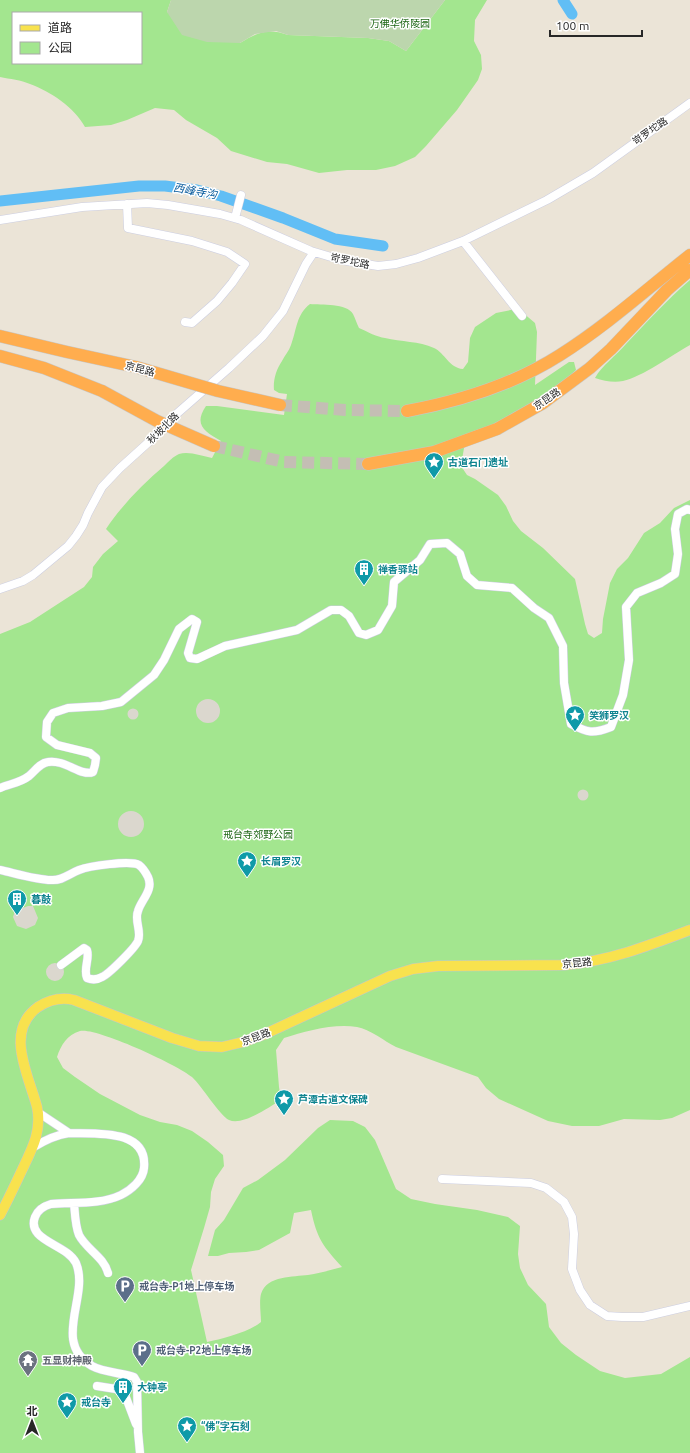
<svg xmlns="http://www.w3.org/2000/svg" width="690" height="1453" font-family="Ubuntu,'Noto Sans SC',sans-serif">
  <rect width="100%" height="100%" fill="#ebe4d7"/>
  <!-- green -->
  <path fill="#a3e68f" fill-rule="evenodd" d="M0,0H171L167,12L240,43C258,32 268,28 288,35L368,38L389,41L406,51L445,0H487L475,20L474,41L481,55L482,69L478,80L457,110L426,146L415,157L395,166L376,170H347L319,173L287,164L267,162L231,151L217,138L186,120L174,110L155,108L127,120L111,125L85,127C74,107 51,92 30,84C21,80 10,79 0,77ZM13,13H141V63H13Z
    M690,280V345C672,355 642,377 623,381C614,383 604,381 595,378C602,365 616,356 626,344C647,322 667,300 690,280Z
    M310,304C321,305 347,303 353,314C355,318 357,324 359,328C368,332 377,337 385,338C401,342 419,341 434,348C445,353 449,368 463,369L468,362L470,338L475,327L496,313L516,309L522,312L535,323L537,332L535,385L569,362H574L576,370L552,392L500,422L474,431L464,448L461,466L467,475L475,479L498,495L506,506L513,521L521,531L543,548L575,579L585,624L588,634L594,638L602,633L603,619L610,583L617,569L628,558L644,533L660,523L674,508L690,500V1110L672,1118L660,1120L624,1119L599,1126H572L548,1121L499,1099L486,1088L478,1077L396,1047C384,1041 370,1029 357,1027C335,1023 305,1031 284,1038L276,1050L279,1087L281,1100C269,1107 243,1126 229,1120C220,1116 202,1086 192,1077C178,1065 96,1027 80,1031C67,1035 61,1045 57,1057L63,1068L75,1077L100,1094L140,1115L160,1122L177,1125L192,1131L208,1142L223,1155L224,1166L215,1179L211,1192L210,1207L204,1228L191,1270L207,1342C222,1339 249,1332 261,1322C261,1314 259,1302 261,1294C267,1275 294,1277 308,1275C320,1273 331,1270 342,1267C323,1246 317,1239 311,1210L294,1213L290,1233L259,1250L246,1252L229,1253L218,1256H208L215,1230L224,1220L243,1188L258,1180L285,1160L318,1128L330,1120L353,1121L365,1127L375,1140L396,1189L411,1199L435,1204L477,1210L508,1217L520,1226L518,1254L520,1268L528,1285L546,1304L549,1327L561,1343L576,1355L600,1371L625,1378L661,1374L690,1357V1453H0V634L30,622L84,587L92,577L93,567L103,554L118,541L106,529C122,505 143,484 164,466C168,462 174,456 179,454C189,451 202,456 212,458L221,441C205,432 193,425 206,406H217L284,415L287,394L279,393L274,390C273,380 276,370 282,361C285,355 289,351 291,345C297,329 296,315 310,304Z"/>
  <!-- cemetery -->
  <path fill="#bcd6ad" d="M171,0H445L406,51L389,41L368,38L288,35L276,31L255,34L240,43L207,42L182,35L167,12Z"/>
  <!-- plaza -->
  <path fill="#dbd7ce" d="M196 711a12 12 0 1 1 24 0a12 12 0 1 1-24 0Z
    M127.5 714a5.5 5.5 0 1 1 11 0a5.5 5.5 0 1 1-11 0Z
    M577.5 795a5.5 5.5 0 1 1 11 0a5.5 5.5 0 1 1-11 0Z
    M118 824a13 13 0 1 1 26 0a13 13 0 1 1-26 0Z
    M28,906H33L38,918L35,925L26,929L17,926L13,917L15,911Z
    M46 972a9 9 0 1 1 18 0a9 9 0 1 1-18 0Z"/>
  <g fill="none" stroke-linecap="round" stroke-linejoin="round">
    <!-- river -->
    <path stroke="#61bef5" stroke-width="11" d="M563,0L572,14
      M0,201L139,186H165L197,190L221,196L283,218L335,239L383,246"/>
    <!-- highway-tunnel -->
    <path stroke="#c4beb4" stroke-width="12" stroke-dasharray="12 6" stroke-linecap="butt" d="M280,405L345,410L407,411
      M214,446L284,462L368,464"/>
    <!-- minor casing -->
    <g stroke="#cccee1" stroke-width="9">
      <path id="minor" d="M127,204L128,228L192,241L227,252L245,264L232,283L217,301L192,323L185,322
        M235,218L241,195
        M0,220L82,207L147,203L168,205L220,214L241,220L311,251L341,260L378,266L396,264L418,258L463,241L547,200L593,173L690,103
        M463,241L522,316
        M0,589L23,581L33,575L68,546L76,536L83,525L88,513L102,487L120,468L151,440L173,417L229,368L263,336L283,311L306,264L314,252
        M0,788C9,784 20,783 29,776C35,771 40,763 48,762C65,759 81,777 93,772L95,765L96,758L90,753L57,745L46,737L47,722L53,713L68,708L102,706L121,702L154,675L164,660L179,629L192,619L197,622L188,653L190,658L197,659L225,646L297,630L331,610H341L349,616L359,633L366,635L378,630L392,606L394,582L420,560L430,544L447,543L460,554L467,576L477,585L512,588L534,608L549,618L563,646L564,683L571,724C588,733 593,734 611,727L623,695L629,660L626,607L637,593L661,583L675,574L678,554L675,529L678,514L687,509L690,510
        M0,870C14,873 37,880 51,880C62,881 69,874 79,870C89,866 130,860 139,865C143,868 146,873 148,877C154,890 141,900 138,911C134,921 142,931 138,941C135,948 109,974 102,977C97,980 92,980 87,978C83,969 90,959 87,950L84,948L61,965
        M69,1133C95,1134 148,1128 144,1168C143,1180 131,1190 121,1195C100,1205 74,1202 51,1204C44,1206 38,1209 35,1217C26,1241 67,1244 76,1263C90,1296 51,1342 92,1366C103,1372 121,1373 134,1377L137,1382L138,1432L140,1453
        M34,1147C45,1140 56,1135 69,1133L39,1113
        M442,1179L531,1183L546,1188L564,1202L572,1217L574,1234L572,1269L580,1290L590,1305L607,1316L622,1317H643L690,1306
        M74,1203C75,1213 75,1225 79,1235C86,1249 104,1257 108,1273
        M97,1386L116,1389L125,1395L136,1424"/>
    </g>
    <!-- major casing -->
    <g stroke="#c7c7c7" stroke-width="11">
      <path id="major" d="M0,1215C8,1200 15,1185 22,1170C32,1149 42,1131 37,1107C29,1076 4,1031 38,1007C49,1000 61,997 74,1000L172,1038L199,1046L222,1047L243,1042L265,1034L390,976L413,969L438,966L564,965C609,961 648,946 690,930"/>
    </g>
    <!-- highway casing -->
    <g stroke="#c7c7c7" stroke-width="13">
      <path id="highway" d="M0,336L67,352L136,367
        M0,356L44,368L102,391
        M407,411C461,401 513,385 560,355C606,326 647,289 690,255
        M368,464L434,452L497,429L543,403L590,368L611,349L667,290L690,270"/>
    </g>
    <!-- minor -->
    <use href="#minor" stroke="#fff" stroke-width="8"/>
    <!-- major -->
    <use href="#major" stroke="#f8e24e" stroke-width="10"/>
    <!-- highway -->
    <use href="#highway" stroke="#ffad4e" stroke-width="12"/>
    <!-- highway-bridge casing -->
    <g stroke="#c7c7c7" stroke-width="13" stroke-linecap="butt">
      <path id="highway-bridge" d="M136,367L218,391L280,405
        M102,391L157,421L214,446"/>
    </g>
    <!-- highway-bridge -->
    <use href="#highway-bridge" stroke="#ffad4e" stroke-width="12"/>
  </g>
  <!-- icons -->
  <defs>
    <g id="sight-pin" transform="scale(1)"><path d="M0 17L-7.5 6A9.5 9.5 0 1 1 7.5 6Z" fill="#0f9aa8" stroke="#fff"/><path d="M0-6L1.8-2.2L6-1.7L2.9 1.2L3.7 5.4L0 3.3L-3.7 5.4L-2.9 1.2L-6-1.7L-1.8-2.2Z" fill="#fff"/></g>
    <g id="building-pin" transform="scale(1)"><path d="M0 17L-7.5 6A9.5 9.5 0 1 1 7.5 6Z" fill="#0f9aa8" stroke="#fff"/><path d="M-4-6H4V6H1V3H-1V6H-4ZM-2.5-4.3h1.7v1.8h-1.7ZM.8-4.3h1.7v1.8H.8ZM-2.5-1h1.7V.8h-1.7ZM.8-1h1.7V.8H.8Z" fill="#fff"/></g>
    <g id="parking-pin" transform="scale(1)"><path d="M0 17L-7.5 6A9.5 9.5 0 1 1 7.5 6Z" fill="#5c6f8a" stroke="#fff"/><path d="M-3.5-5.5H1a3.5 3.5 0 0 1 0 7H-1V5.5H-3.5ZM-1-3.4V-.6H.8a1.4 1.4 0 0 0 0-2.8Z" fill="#fff"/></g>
    <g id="temple-pin" transform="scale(1)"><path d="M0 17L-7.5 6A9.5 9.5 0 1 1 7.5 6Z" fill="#6b7280" stroke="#fff"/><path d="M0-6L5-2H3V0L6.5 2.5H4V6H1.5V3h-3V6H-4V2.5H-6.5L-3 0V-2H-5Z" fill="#fff"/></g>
  </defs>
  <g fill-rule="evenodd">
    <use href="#sight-pin" x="434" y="462"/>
    <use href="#building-pin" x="364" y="569"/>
    <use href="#sight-pin" x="575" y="715"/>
    <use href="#sight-pin" x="247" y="861"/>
    <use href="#building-pin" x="17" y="899"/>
    <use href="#sight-pin" x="284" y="1099"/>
    <use href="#parking-pin" x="125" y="1286"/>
    <use href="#parking-pin" x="142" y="1350"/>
    <use href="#temple-pin" x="28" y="1360"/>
    <use href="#building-pin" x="123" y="1387"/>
    <use href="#sight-pin" x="67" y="1402"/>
    <use href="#sight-pin" x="187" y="1426"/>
  </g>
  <g text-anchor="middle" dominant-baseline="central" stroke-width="3" stroke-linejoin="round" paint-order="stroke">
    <!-- park labels -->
    <g font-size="10" fill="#1d6615" stroke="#fff">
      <text x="400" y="23">万佛华侨陵园</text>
      <text x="258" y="834">戒台寺郊野公园</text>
    </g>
    <!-- street labels -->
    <g font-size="10" fill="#272727" stroke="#fff">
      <text transform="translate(650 131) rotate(-35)">岢罗坨路</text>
      <text transform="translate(350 261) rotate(12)">岢罗坨路</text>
      <text transform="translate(140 369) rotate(15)">京昆路</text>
      <text transform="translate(547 399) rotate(-34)">京昆路</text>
      <text transform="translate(163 428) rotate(-45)">秋坡北路</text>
      <text transform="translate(577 963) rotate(-6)">京昆路</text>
      <text transform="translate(256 1037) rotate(-20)">京昆路</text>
    </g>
    <!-- culture labels -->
    <g font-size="10" font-weight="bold" fill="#0d838f" stroke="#fff" text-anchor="start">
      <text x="448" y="462">古道石门遗址</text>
      <text x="378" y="569">禅香驿站</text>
      <text x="589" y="715">笑狮罗汉</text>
      <text x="261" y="861">长眉罗汉</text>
      <text x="31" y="899">暮鼓</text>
      <text x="298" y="1099">芦潭古道文保碑</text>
      <text x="137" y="1387">大钟亭</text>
      <text x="81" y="1402">戒台寺</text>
      <text x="201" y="1426">“佛”字石刻</text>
    </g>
    <!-- service labels -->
    <g font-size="10" font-weight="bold" fill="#4e5e75" stroke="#fff" text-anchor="start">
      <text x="139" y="1286">戒台寺-P1地上停车场</text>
      <text x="156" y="1350">戒台寺-P2地上停车场</text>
    </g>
    <!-- worship labels -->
    <g font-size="10" font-weight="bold" fill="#5b616d" stroke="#fff" text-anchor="start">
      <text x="42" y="1360">五显财神殿</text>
    </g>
    <!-- water labels -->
    <g font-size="11" font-style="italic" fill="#05599c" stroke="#fff">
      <text transform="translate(195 191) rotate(10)">西峰寺沟</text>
    </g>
  </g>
  <!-- legend -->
  <rect x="12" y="12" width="130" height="52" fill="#ffffff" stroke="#a9a9a9"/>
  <rect x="20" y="25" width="20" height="6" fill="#f8e24e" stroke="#a9a9a9"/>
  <text x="48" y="32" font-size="12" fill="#272727">道路</text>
  <rect x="20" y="42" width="20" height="12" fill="#a3e68f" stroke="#a9a9a9"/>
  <text x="48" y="52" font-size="12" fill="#272727">公园</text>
  <!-- north arrow -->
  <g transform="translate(32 1421)" stroke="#ffffff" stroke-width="3" paint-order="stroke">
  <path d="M0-3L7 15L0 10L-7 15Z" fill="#272727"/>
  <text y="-6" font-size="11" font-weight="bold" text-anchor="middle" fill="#272727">北</text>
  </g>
  <!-- scale -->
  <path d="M550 30v6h92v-6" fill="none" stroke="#272727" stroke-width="2"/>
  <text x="556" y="30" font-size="12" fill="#272727" stroke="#ffffff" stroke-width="3" paint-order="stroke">100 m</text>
</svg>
